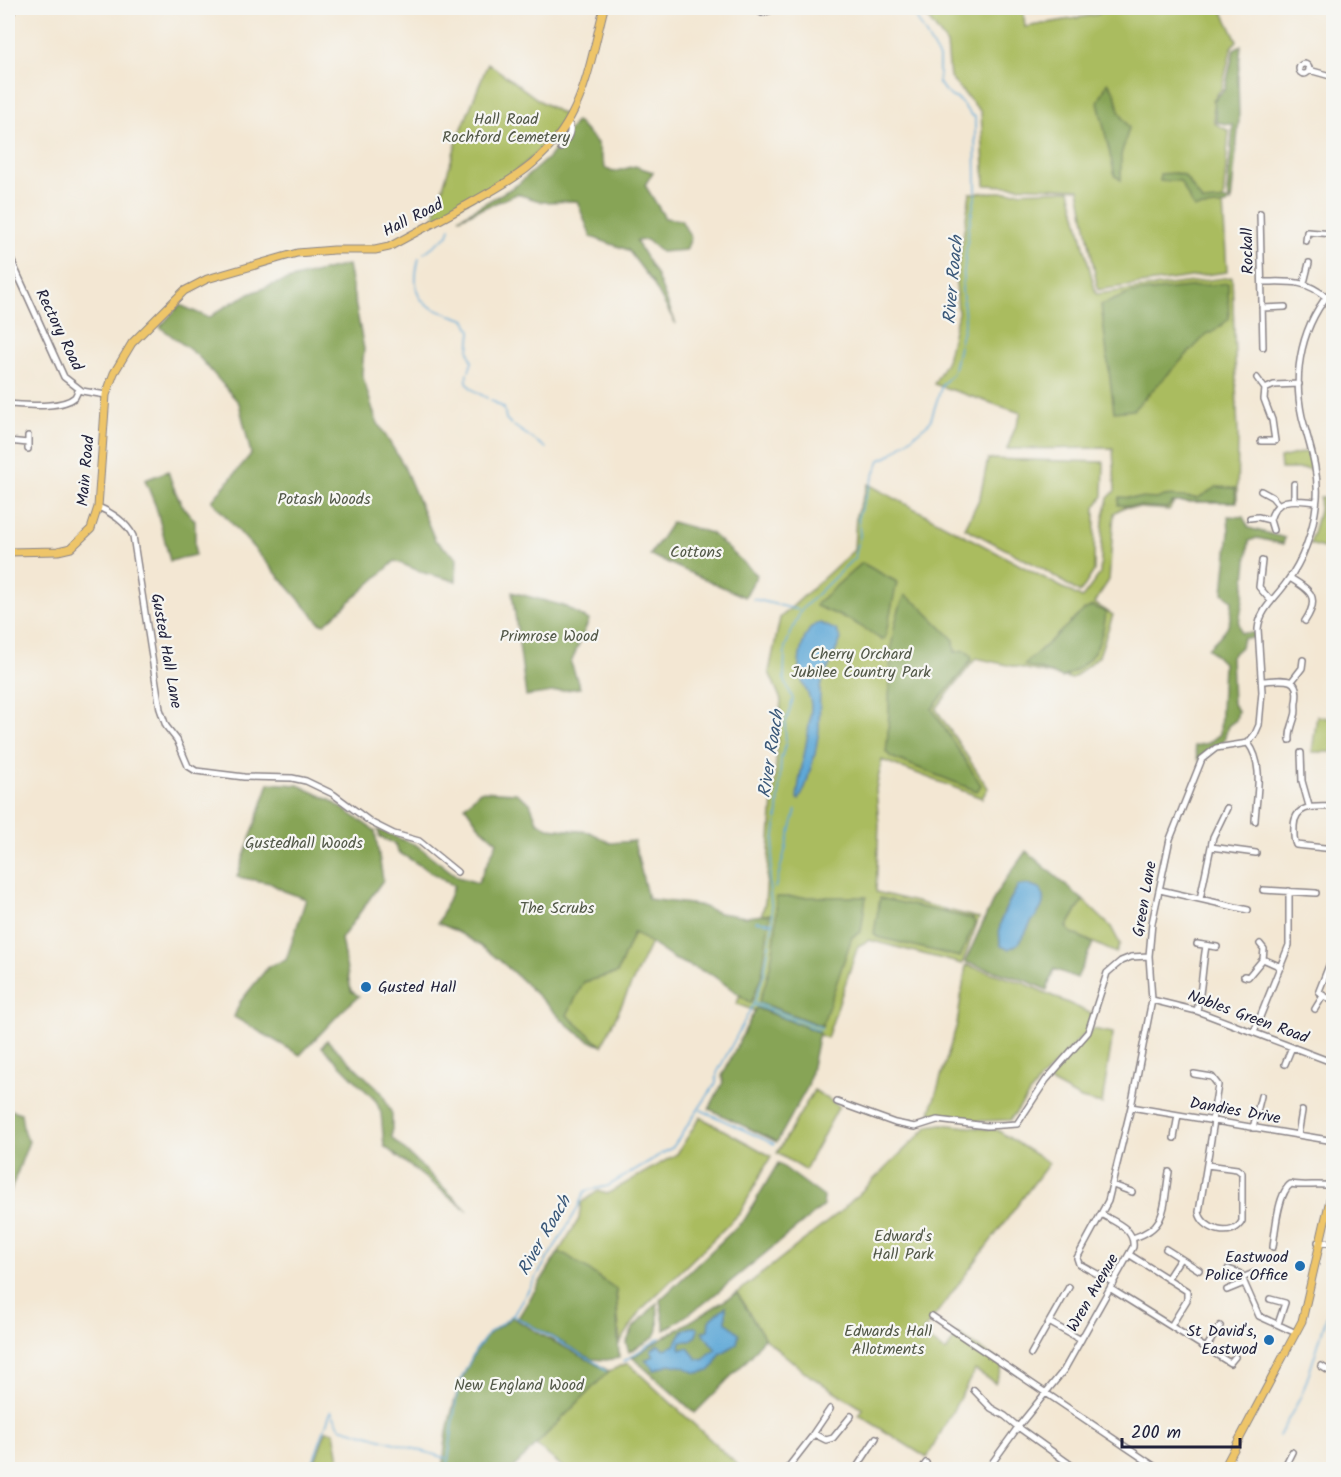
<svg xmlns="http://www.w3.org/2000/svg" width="1341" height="1477" font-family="Kalam,sans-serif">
  <rect width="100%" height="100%" fill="#f6f6f2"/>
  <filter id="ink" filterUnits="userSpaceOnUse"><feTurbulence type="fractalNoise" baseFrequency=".0167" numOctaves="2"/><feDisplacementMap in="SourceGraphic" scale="12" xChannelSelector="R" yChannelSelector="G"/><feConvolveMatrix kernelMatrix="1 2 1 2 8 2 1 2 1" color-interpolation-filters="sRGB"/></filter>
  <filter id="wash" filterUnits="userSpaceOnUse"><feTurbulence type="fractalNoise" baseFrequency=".008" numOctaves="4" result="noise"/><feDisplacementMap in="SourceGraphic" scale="24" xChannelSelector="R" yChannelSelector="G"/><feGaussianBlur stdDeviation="1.35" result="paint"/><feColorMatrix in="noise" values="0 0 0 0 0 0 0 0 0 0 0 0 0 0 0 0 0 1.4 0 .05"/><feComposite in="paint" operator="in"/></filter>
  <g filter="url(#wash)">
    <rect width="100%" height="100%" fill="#f3e7d3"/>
    <!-- green -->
    <path fill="#aabc5f" stroke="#666f4d" stroke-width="1.5" d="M923,8H1023L1025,27L1099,14L1101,8H1221L1237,41L1232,46L1222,88L1213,100L1214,123L1229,131L1223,203L1227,272L1098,290L1079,189L985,185L981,112L950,78L947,44L926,16Z
      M488,63L540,101L566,116C534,169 485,192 433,220L457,141Z
      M1070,190L1096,294L1232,277L1238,435L1237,502H1174L1169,510L1124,507L1114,513L1109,580L1094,603L1113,615L1099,656L1072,679L976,658L936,709L988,788L982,798L882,760L876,789L879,825L876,892L979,918L962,964L869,940L858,946L827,1038L737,1004L765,902L781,700L769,672L780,618L854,550L856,515L868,484L1082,598L1100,574L1103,521L1108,498L1115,491L1113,448L1007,449L1021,413L934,384L947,360L958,313L956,282L970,193Z
      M1309,451L1312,469H1281L1280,458Z
      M988,459L1104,462L1103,496L1095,507L1094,571L1080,593L1043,569L965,528L980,497Z
      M1320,497L1333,498V551L1310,544L1319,511Z
      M1317,716L1333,719V752H1312Z
      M1083,900L1111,927L1120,944L1116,953L1070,932L1067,927Z
      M634,932L651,943L602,1046L566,1015L584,982L617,973Z
      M966,965L1024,983L1092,1014L1087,1031L1040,1080L1010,1120L978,1121L930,1113L957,1024Z
      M1093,1029L1113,1033L1102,1104L1081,1099L1048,1081Z
      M814,1090L839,1106L805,1170L777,1153Z
      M700,1117L771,1156L740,1213L642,1309L620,1343L616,1289L558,1253L579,1219L581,1203L598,1191L607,1194L677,1154Z
      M941,1124L997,1130L1049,1163L921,1334L946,1352L958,1334L1004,1364L995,1383L975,1370L927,1458L859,1415L863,1409L810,1376L764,1338L737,1293L841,1211L929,1126Z
      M628,1363L742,1469H565L536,1445L609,1371Z
      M326,1431L334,1432L341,1469H312Z"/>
    <!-- forest -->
    <path fill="#87a456" stroke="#546348" stroke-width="1.5" d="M1241,45L1238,78L1239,120L1231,203L1227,193L1233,125L1216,122L1214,100L1225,89L1234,49Z
      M1108,82L1115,93L1119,111L1129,128L1121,155V180L1115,176L1098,102Z
      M576,121L597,143L605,168L613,172L635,166L653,172L645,185L665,218L681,220L691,238L686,250L661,252L647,240L636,241L656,274L676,324L652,282L628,250L591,237L577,201L543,202L517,194L459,218L517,185L549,157Z
      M1175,173L1184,175L1203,202L1228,200L1227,205L1194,208L1180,181H1160V174Z
      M348,265L364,349L362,374L376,420L403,464L435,540L457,558L456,581L424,573L395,561L325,624L320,623L212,501L251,454L239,403L198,356L160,327L180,305L209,318C248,287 300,276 348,265Z
      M1228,283L1229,319L1212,333H1208L1133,410L1114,412L1101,305L1131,293Z
      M168,471C174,490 181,508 195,520V555L170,561L156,507L145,480Z
      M1216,487L1235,488L1236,502H1172L1167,508L1118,505L1119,497L1157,499L1164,496L1198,498Z
      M1228,516L1243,517L1249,528L1285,538L1283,544L1257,538L1249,541L1243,600L1239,623L1241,633H1256L1255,638H1243L1241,647L1231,656L1233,704L1238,711L1236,720L1228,726L1223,744L1213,747L1198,760L1194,746L1208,743L1220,734L1223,663L1208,648C1227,629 1231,628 1232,600L1223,593L1229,532Z
      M672,522L711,533L757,575L745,597L650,555Z
      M862,563L897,582L885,638L882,640L852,621L816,606L817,603Z
      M512,592L564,606L589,620L571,663L580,688L526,696Z
      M905,595L918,604L954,640L955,652L965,650L972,657L971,660C959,677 945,692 932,709L981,785L977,791L891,757L886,752C893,706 883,637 905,595Z
      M1092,606L1106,612C1102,646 1093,663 1062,678L1052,673L1024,665L1084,610Z
      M269,783L298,785L330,800L375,831L383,880L341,939L351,991L359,996L342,1011L300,1055L234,1017L240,1002L269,966L286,960L306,899L284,891L270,883L237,877Z
      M480,791L516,793L530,803L537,821L548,828L590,832L610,843L634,841L648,899L699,905L719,913L746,917L770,914L762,974L751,1003L712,975L674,959L634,932L617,973L584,982L567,1015L602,1046C575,1037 556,1013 536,994C508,966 475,937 438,923L454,886L398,852L396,845L380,837L378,830L416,845L458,877L478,883L497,842L479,826L465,806Z
      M1026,851L1083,900L1067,927L1070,932L1093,943L1077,978L1054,969L1047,990L1027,981L965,962L997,892Z
      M776,897H866L861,932L852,937L822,1026L759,1002C772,968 778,933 776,897Z
      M880,898L973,919L975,923L960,957L877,937L874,933Z
      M756,1008L819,1032L808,1086L777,1142L709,1109L723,1082L722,1076Z
      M327,1040L382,1093L392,1114V1138L468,1211L384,1146L381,1113L376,1101L322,1047Z
      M8,1109L21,1113L24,1134L29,1141L8,1198V1223Z
      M778,1163L824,1197L823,1206L702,1305L665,1330L660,1300L745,1219Z
      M558,1253L565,1254L616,1289L619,1358L606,1360L591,1359L518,1318Z
      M737,1293L764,1337L752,1355L695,1413L632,1357Z
      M657,1303C661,1340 659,1334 629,1352L626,1343L634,1327Z
      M512,1317L542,1335L609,1371L512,1469H444C443,1430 461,1363 489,1334C495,1328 505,1323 512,1317Z"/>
    <!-- water -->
    <path fill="#5fa8d7" stroke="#406589" stroke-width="1.5" d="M820,623L836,630L841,639L820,687L819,730L815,754L805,788L799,800L797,798C800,769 810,734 811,706C811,694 802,686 800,675C797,660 803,626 820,623Z
      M1028,885L1041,890C1047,904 1040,911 1032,921C1023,934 1025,942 1008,949L1001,946C995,922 1007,906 1018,886Z
      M726,1306V1322L739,1333L737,1344L720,1354L715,1365L709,1371L696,1373L684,1367L670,1364L655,1370L645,1360L654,1356L651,1351L658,1345L665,1349L675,1345C680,1334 683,1327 695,1327L698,1329L696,1336L690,1341H681L680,1346L681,1349L688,1348L697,1359L704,1360L710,1353L716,1350L702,1332L708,1330L709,1321Z"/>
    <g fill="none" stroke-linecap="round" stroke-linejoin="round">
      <!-- stream -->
      <path stroke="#5fa8d7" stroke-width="1.5" d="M424,253L448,235L450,228
        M419,258C407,305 427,307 466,320L471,331L469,351L472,362L469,371
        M467,374C464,388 477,392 487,398
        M491,400L504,408L506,419L511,424
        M514,426L546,448
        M753,599L799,610
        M775,888L796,810
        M756,921L773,923
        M756,1003L822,1028
        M754,1005L820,1031
        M701,1110L774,1144
        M514,1316L598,1364L606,1371
        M624,1361L660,1338
        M1279,1436C1286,1422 1297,1406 1303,1391C1313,1363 1321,1334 1330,1306L1334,1302
        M310,1470L331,1411L340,1427L446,1458
        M447,1470L458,1385L475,1351L489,1333L514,1314L575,1213L585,1191L608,1186L673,1147L716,1083L717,1073L754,1003L764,974L773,923L769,883L778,811L781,758L786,744L785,725L793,699L784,679L785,647L801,610L855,557L860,535L858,516L880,460L889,456L930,422L942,385L953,373L965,320L962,289L969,226L976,193L975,117L971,115L958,99L952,97L944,90L939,83V58L913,12V8"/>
    </g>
  </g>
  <g filter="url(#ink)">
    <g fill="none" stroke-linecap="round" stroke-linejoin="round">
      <!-- minor casing -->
      <g stroke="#8a8487" stroke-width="8">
        <path id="minor" d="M753,8L762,13L779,8
          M8,26L13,8
          M1299 69a5 5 0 1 1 10 0a5 5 0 1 1-10 0Z
          M1309,70L1334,77
          M561,148C567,139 574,131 568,122
          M1260,213L1263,347
          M1306,241L1307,232L1334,234
          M8,253L64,377L82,391L106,395
          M1262,282C1289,282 1304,279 1326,297
          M1304,283L1309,263
          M1262,308L1285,307
          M1257,378L1265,389
          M8,404C25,405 62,409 75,397L79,389
          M8,441L28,443
          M1261,441H1275L1272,420L1264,399L1265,389L1274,385L1299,384
          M28,449V436
          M1261,491L1272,497L1278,504
          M1294,500V484
          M98,507C111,512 127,523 133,536L160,709L166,726L177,740L188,766L196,771L244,777L292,778L306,781L333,794L372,823L394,834L419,841L457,872
          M1250,518L1258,517L1270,520L1273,530
          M1270,520C1277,495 1295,500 1316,502
          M1262,561L1259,587L1271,601
          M1290,578C1310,590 1321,597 1305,621
          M1261,681C1282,680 1301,674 1296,702C1295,707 1297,712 1295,716C1293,725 1289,730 1290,740
          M1292,681L1302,668L1303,660
          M1248,743C1265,765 1256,796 1255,821
          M1301,753L1302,781L1309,806
          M1334,807C1317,807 1295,803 1294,826C1294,832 1293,839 1296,845L1334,849
          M1211,847L1256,853
          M1160,890L1248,910
          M1263,890L1316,893
          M1200,899L1213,837L1227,808
          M1197,944L1217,947
          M1260,944L1264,949L1263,959
          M1334,953L1319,991L1321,994L1334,1002
          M1244,976L1248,977L1263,959L1281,967
          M1152,1000L1197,1011L1334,1063
          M1315,1009L1323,996
          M1197,1011C1202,989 1202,968 1206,946
          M1254,1032L1289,945V891
          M1285,1064L1292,1047
          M1194,1074L1212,1077L1218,1085L1212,1121
          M837,1102L895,1123L915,1127L937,1120L987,1126L1017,1124L1046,1080L1088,1032L1107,973L1121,961L1131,957L1149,956
          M1131,1107L1334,1141
          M1253,1128L1261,1096
          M1298,1135L1302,1111
          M1174,1138L1178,1115
          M1207,1165L1237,1169L1242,1173V1221C1233,1239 1202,1230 1199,1212L1214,1121
          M1113,1185L1132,1192
          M1133,1238C1169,1227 1163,1205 1169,1172
          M1318,1242L1334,1243
          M1273,1247C1275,1232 1278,1192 1291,1184C1306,1187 1318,1183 1332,1186
          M1166,1249L1199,1270
          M1130,1255L1187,1291V1300L1171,1326
          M1228,1269L1240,1273L1259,1316L1296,1333
          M1242,1278L1254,1273
          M1167,1279L1180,1259
          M1114,1283L1079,1264L1077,1258L1108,1201L1131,1107L1152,1000L1149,956L1152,923L1170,839L1202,759L1216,748L1248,743L1255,734L1259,725L1262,692L1258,629C1260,609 1275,599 1286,583C1304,559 1314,528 1317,498C1319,470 1309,444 1302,417C1292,371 1302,323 1334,288
          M1111,1289L1230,1363L1235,1357
          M1227,1290L1244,1283
          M1270,1299L1285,1303L1278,1324
          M932,1316L1160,1470
          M1049,1322L1081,1340
          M1206,1348L1220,1326
          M1031,1354L1069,1287
          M1321,1366L1334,1374
          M974,1390L991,1408L1005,1416L1018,1427L1064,1370L1133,1247C1135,1229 1115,1222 1101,1214
          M813,1434L830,1409
          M786,1470L814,1434L826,1440L833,1438L851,1416
          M855,1470L876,1438
          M921,1470L926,1463
          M987,1470L1018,1427L1078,1470
          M1061,1470L1067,1462
          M1283,1470L1292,1452"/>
      </g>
      <!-- major casing -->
      <g stroke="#8a8487" stroke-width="9">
        <path id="major" d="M8,552L58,551L71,548L91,529L98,507L106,395L114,373L132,343L184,291L207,279L297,253L334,250H375L389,247C414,233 440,220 465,206C509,182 547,162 571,116C588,85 595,42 604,8
          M1223,1470L1302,1321L1334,1182"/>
      </g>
      <!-- minor -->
      <use href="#minor" stroke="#fff" stroke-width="5"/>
      <!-- major -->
      <use href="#major" stroke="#eec569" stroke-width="7"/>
    </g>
  </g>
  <!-- markers -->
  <g fill="#1f6fb2" stroke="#f6f6f2" stroke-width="2">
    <circle cx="366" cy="987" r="6"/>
    <circle cx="1300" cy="1266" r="6"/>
    <circle cx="1269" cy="1340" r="6"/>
  </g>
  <g text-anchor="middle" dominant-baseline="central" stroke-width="4.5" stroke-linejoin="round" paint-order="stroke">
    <!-- park labels -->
    <g font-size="16" fill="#525848" stroke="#f6f6f2">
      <text x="506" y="119">Hall Road<tspan x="506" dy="18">Rochford Cemetery</tspan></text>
      <text x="324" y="499">Potash Woods</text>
      <text x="696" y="552">Cottons</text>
      <text x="549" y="636">Primrose Wood</text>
      <text x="861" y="654">Cherry Orchard<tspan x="861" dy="18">Jubilee Country Park</tspan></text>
      <text x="304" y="843">Gustedhall Woods</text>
      <text x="557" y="908">The Scrubs</text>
      <text x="903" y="1236">Edward's<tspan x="903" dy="18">Hall Park</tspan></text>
      <text x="888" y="1331">Edwards Hall<tspan x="888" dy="18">Allotments</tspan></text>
      <text x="519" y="1385">New England Wood</text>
    </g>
    <!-- street labels -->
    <g font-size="16" fill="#22223b" stroke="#f6f6f2">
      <text transform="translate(413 218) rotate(-27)">Hall Road</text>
      <text transform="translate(1248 251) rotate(-91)">Rockall</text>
      <text transform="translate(59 330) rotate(64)">Rectory Road</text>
      <text transform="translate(86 471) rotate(-85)">Main Road</text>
      <text transform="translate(166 651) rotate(80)">Gusted Hall Lane</text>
      <text transform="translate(1145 899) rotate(-80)">Green Lane</text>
      <text transform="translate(1248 1017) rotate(20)">Nobles Green Road</text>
      <text transform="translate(1235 1111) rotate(10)">Dandies Drive</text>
      <text transform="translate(1093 1293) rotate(-60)">Wren Avenue</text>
    </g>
    <!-- poi labels -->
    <g font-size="16" fill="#22223b" stroke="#f6f6f2" text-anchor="end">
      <text x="378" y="987" text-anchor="start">Gusted Hall</text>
      <text x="1288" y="1257">Eastwood<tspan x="1288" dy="18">Police Office</tspan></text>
      <text x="1257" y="1331">St David's,<tspan x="1257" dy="18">Eastwod</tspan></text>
    </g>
    <!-- water labels -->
    <g font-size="18" font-style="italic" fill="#3a5879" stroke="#f6f6f2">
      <text transform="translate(954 280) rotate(-85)">River Roach</text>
      <text transform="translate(772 754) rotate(-81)">River Roach</text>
      <text transform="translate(545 1236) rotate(-60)">River Roach</text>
    </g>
  </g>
  <!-- margin -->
  <rect width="1341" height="1477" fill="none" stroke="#f6f6f2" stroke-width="30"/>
  <!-- scale -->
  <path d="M1122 1438v9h118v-9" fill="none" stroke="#22223b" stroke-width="3"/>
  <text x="1131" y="1438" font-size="18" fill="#22223b" stroke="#f6f6f2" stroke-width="4.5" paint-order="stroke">200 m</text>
</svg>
